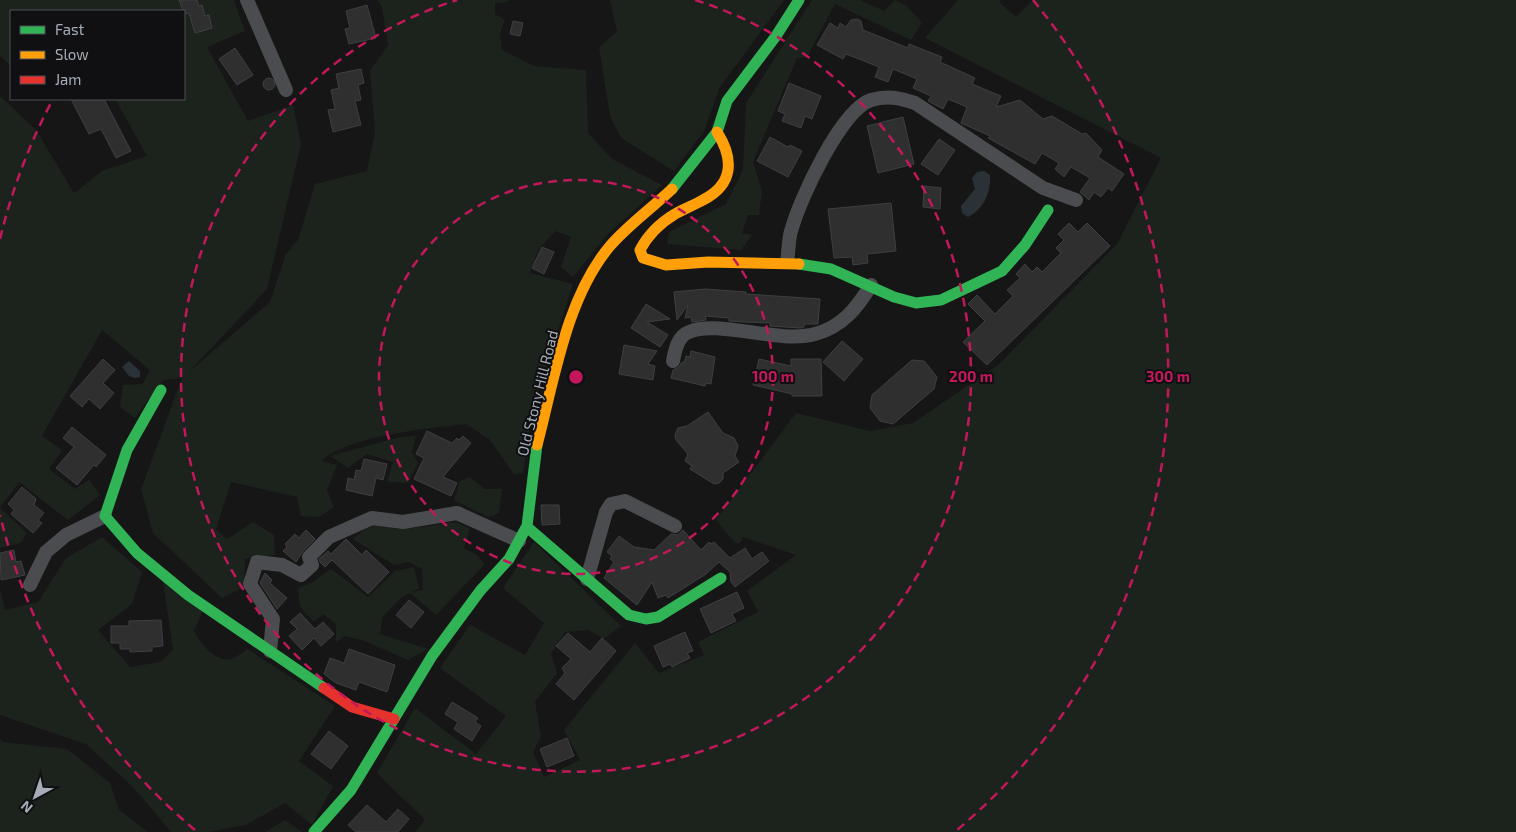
<svg xmlns="http://www.w3.org/2000/svg" width="1516" height="832" font-family="'Exo 2',sans-serif">
  <rect width="100%" height="100%" fill="#161616"/>
  <!-- green -->
  <path fill="#1c231d" d="M0,0H234L245,31L207,47L248,121L293,105L301,144L267,289L188,373L270,302L286,254L298,240L315,184L367,171L375,132L370,71L388,45L382,7L378,0H509L508,2L495,3V14L505,20L500,33L502,50L534,66L586,70L588,133L612,159L662,185L608,234L573,277L561,267L571,237L556,231L538,250L530,273L573,284L534,404L523,473L514,474L489,439L466,424C431,428 346,436 322,461L337,465L327,490L334,507L319,517L301,516L297,497L231,482L216,529L227,539L253,522L274,535L275,555L245,559L244,587L222,598L153,533L141,489L182,378L163,380L135,418L120,407L123,385L143,384L150,370L102,330L42,436L62,450L49,469L75,489L89,480L100,495L68,520L19,482L0,508V96L36,130L74,193L102,171L147,156L115,99H184V11H11V66L0,56Z
    M610,0H784L720,87L704,131L674,171L621,138L610,116L599,47L617,32Z
    M812,0H860L884,11L895,0L907,6L922,23L911,40L835,4L807,57L797,58L753,162L762,191L759,215H748L742,233L752,235L741,250L667,244L669,232L726,204L743,170L746,103Z
    M958,0H1000V3L1016,17L1033,0H1516V832H415L425,820L377,773L415,708L476,754L506,716L440,668L470,625L525,655L544,623L503,588L534,542L621,626L604,639L589,630L565,632L551,654L557,673L535,702L541,737L533,752L544,777L580,760L564,730L635,643L659,673L704,655L698,642L758,612L747,591L796,555L743,537L740,543H735L716,520L796,413L870,431L913,423L998,365L1117,244L1161,158L925,38Z
    M416,436L412,452L418,463L408,483L387,482L393,462L367,454L348,468L330,456L400,437Z
    M470,477L485,489H502L499,513L488,517L454,500L460,481Z
    M0,508L27,533L21,543L0,548Z
    M456,522L470,529L464,548L477,555L485,564L436,615L410,593L402,597L382,618L380,634L428,649L408,660L364,641L345,636L336,642V624L323,614L314,622L300,607L298,588L311,583L331,569L368,597L395,571L414,567L419,588L412,592L423,590L422,569L409,562L394,565L353,539C377,517 378,529 404,529C421,528 439,524 456,522Z
    M102,537L142,572L132,604L98,630L130,667L160,662L173,650L163,581L203,611L194,631C200,644 218,665 234,658C238,656 243,652 247,649L335,706L299,761L333,786L312,825L285,803L246,825L208,832H171L134,788L86,744L0,715V589L5,610L38,602L66,558Z
    M0,739L3,742L67,749L110,783L119,810L148,832H0Z
    M285,820L302,832H265Z"/>
  <!-- water -->
  <path fill="#2a3237" d="M984,171L990,175C991,193 984,209 968,217L962,213L961,206L975,189L972,178L977,172Z
    M129,361L140,371V377L135,378L129,376L122,367Z"/>
  <!-- building -->
  <path fill="#2f2f30" stroke="#3e3f42" d="M179,0H197L199,6L202,5L205,16L209,15L212,28L195,33L189,13L184,14Z
    M367,5L376,38L349,44L345,29L350,28L346,11Z
    M857,19L861,21L863,30L908,48L909,44L942,57L940,62L975,78L972,84L1001,96L996,107L1020,100L1043,119L1052,116L1082,134L1086,133L1102,150L1098,157L1124,174L1112,191L1108,188L1101,197L1094,192L1089,200L1080,192L1090,178L1071,167L1064,177L1055,169L1059,163L1042,153L1035,164L988,138L990,136L961,123L967,107L948,99L943,109L928,101L931,96L913,88L917,79L893,69L888,82L875,77L879,67L846,54L843,59L817,45L830,23L838,28L840,23L846,27L851,20Z
    M513,21L523,23L520,36L510,34Z
    M235,48L253,75L237,85L219,59Z
    M361,69L364,83L358,85L361,100L355,101L361,125L333,132L328,110L335,109L331,90L339,88L336,74Z
    M263 84a6 6 0 1 1 12 0a6 6 0 1 1-12 0Z
    M789,83L821,96L812,119L805,116L801,128L782,121L785,114L778,111Z
    M71,99H104L131,151L116,158L101,129L89,134Z
    M903,117L914,164L878,173L867,126Z
    M770,137L788,147L790,145L802,151L788,177L757,161Z
    M939,139L955,150L938,175L921,164Z
    M924,186L941,188L940,209L923,207Z
    M891,203L896,251L867,254L868,263L853,265L852,257L834,258L828,209Z
    M1069,223L1078,232L1087,223L1110,246L987,365L963,342L985,321L968,304L977,295L995,314L1013,296L1007,290L1020,278L1016,274L1025,264L1032,272L1037,267L1042,272L1061,253L1056,248L1064,240L1058,234Z
    M542,247L554,252L544,274L532,268Z
    M705,289L746,292V294L820,299L818,324H804V327L800,328L770,326V323L744,322L729,321V318L705,316L706,320L692,322L691,317L685,318L688,305L677,320L674,292Z
    M646,304L670,319L647,322L668,335L660,347L631,328Z
    M842,341L863,359L844,381L823,362Z
    M624,345L657,351L648,364L655,366L653,380L619,374Z
    M691,351L715,357L711,384L706,383L705,386L671,378L673,370L679,367L682,362L684,363L686,356L690,357Z
    M103,359L115,370L103,383L114,393L100,409L89,399L82,407L70,396Z
    M759,359L791,366V359H821L822,396H792V394L753,385Z
    M912,360L924,361L937,377L934,389L893,424L880,421L870,408L872,395Z
    M708,412L723,433L734,438L738,446L735,456L739,462L723,473V479L719,483L714,484L690,469L692,466L685,461L688,454L676,440L675,435L678,428L687,426Z
    M72,427L106,455L96,467L94,465L77,485L56,468L74,447L63,438Z
    M427,431L452,443L457,438L459,440L463,436L471,443L443,477L457,483L451,496L414,479L424,458L416,454Z
    M364,459L387,464L383,480L376,478L372,496L346,490L348,478L354,480L356,470L361,471Z
    M22,487L36,499L34,505L44,513L38,520L42,523L33,533L11,514L14,510L8,504Z
    M541,505H559L560,524L542,525Z
    M306,530L315,539L303,551L296,562L283,551L287,547L285,544L295,534L299,538Z
    M683,530L701,550L709,542L711,544L714,542L730,558L745,548L752,559L762,552L769,561L735,587L731,582L730,572L719,562L706,574L668,598L666,595L658,598L652,582L637,605L604,578L614,562L610,559L612,556L607,552L619,536L634,547L654,550L671,534L678,535Z
    M346,539L362,555L366,550L389,572L368,594L332,560L325,567L320,562L319,559L328,551L331,554Z
    M14,550L16,562L21,561L25,575L1,580L0,553Z
    M265,573L272,580L270,583L287,598L277,609L260,583Z
    M737,592L744,608L732,614L736,621L711,633L700,609Z
    M409,600L424,612L411,628L396,615Z
    M300,613L315,629L323,622L334,634L321,646L314,638L302,650L289,636L297,629L290,622Z
    M161,620L163,646L152,647V651L130,652V649H120V643H111V626H129V621Z
    M685,632L693,651L687,653L690,658L672,667L670,664L663,667L654,646Z
    M568,633L590,652L602,638L616,651L574,700L556,684L565,673L562,668L571,659L556,646Z
    M349,649L395,665L387,692L359,682L356,690L336,683L324,674L330,658L344,663Z
    M452,702L478,718L475,722L481,726L472,741L454,729L458,722L445,714Z
    M329,731L348,746L331,769L311,754Z
    M567,738L574,756L547,767L540,749Z
    M367,805L386,822L398,809L409,819L398,832H356L348,825Z"/>
  <g fill="none" stroke-linecap="round" stroke-linejoin="round">
    <!-- street -->
    <path stroke="#4a4c4f" stroke-width="14" d="M247,0L286,90
      M787,262C789,251 788,238 792,228C800,199 841,110 871,100C888,95 899,98 915,103L1043,188L1076,200
      M673,361C675,350 678,336 689,332C717,319 779,344 815,334C842,327 857,308 871,285
      M587,579L606,512L611,504L625,501L675,526
      M30,585L46,552L66,535L105,516
      M270,651L273,619L250,584L257,562L282,565L301,575L312,565L309,557L329,537L372,518L403,522L457,513L519,541"/>
    <!-- fast -->
    <path stroke="#30b455" stroke-width="11" d="M672,189L717,132L727,101L776,36L799,0
      M799,264L831,269L894,297L916,303L941,300L1002,271L1025,245L1048,210
      M161,390L127,450L105,516L137,553L188,595L324,688
      M527,527L629,615L646,619L658,617L721,578
      M314,832L351,790L432,656L480,591L509,559L527,526L537,445"/>
    <!-- slow -->
    <path stroke="#ff9f0a" stroke-width="11" d="M717,132C734,159 734,184 703,200C694,205 684,209 675,214C660,223 648,235 640,250L643,258L666,265L708,262L799,264
      M537,445C554,381 566,298 610,246C628,225 652,208 672,189"/>
    <!-- jam -->
    <path stroke="#e5322d" stroke-width="11" d="M324,688L352,707L394,719"/>
  </g>
  <!-- distance rings -->
  <g fill="none" stroke="#c2185b" stroke-width="2.5" stroke-dasharray="9 6">
    <circle cx="576" cy="377" r="197"/>
    <path d="M695 0A395 395 0 1 1 457 0"/>
    <path d="M195 830A592 592 0 0 1 0 515M0 239A592 592 0 0 1 53 99M1033 0A592 592 0 0 1 957 830"/>
  </g>
  <g text-anchor="middle" dominant-baseline="central" stroke-width="4" stroke-linejoin="round" paint-order="stroke">
    <!-- street labels -->
    <g font-size="15" fill="#a7adb7" stroke="#101012">
      <text transform="translate(537 393) rotate(-76)">Old Stony Hill Road</text>
    </g>
  </g>
  <circle cx="576" cy="377" r="8" fill="#c2185b" stroke="#101012" stroke-width="2.5"/>
  <g font-size="15" text-anchor="middle" font-weight="bold" fill="#c2185b" stroke="#101012" stroke-width="4" stroke-linejoin="round" paint-order="stroke">
    <text x="773" y="382">100 m</text>
    <text x="971" y="382">200 m</text>
    <text x="1168" y="382">300 m</text>
  </g>
  <!-- legend -->
  <rect x="10" y="10" width="175" height="90" fill="#101012" stroke="#4c4f54"/>
  <rect x="20" y="26" width="25" height="8" fill="#30b455" stroke="#4c4f54"/>
  <text x="55" y="35" font-size="15" fill="#a7adb7">Fast</text>
  <rect x="20" y="51" width="25" height="8" fill="#ff9f0a" stroke="#4c4f54"/>
  <text x="55" y="60" font-size="15" fill="#a7adb7">Slow</text>
  <rect x="20" y="76" width="25" height="8" fill="#e5322d" stroke="#4c4f54"/>
  <text x="55" y="85" font-size="15" fill="#a7adb7">Jam</text>
  <!-- north arrow -->
  <g transform="translate(35 797) rotate(220)" stroke="#101012" stroke-width="4" paint-order="stroke">
  <path d="M0-4L9 19L0 12L-9 19Z" fill="#a7adb7"/>
  <text y="-8" font-size="14" font-weight="bold" text-anchor="middle" fill="#a7adb7">N</text>
  </g>
</svg>
